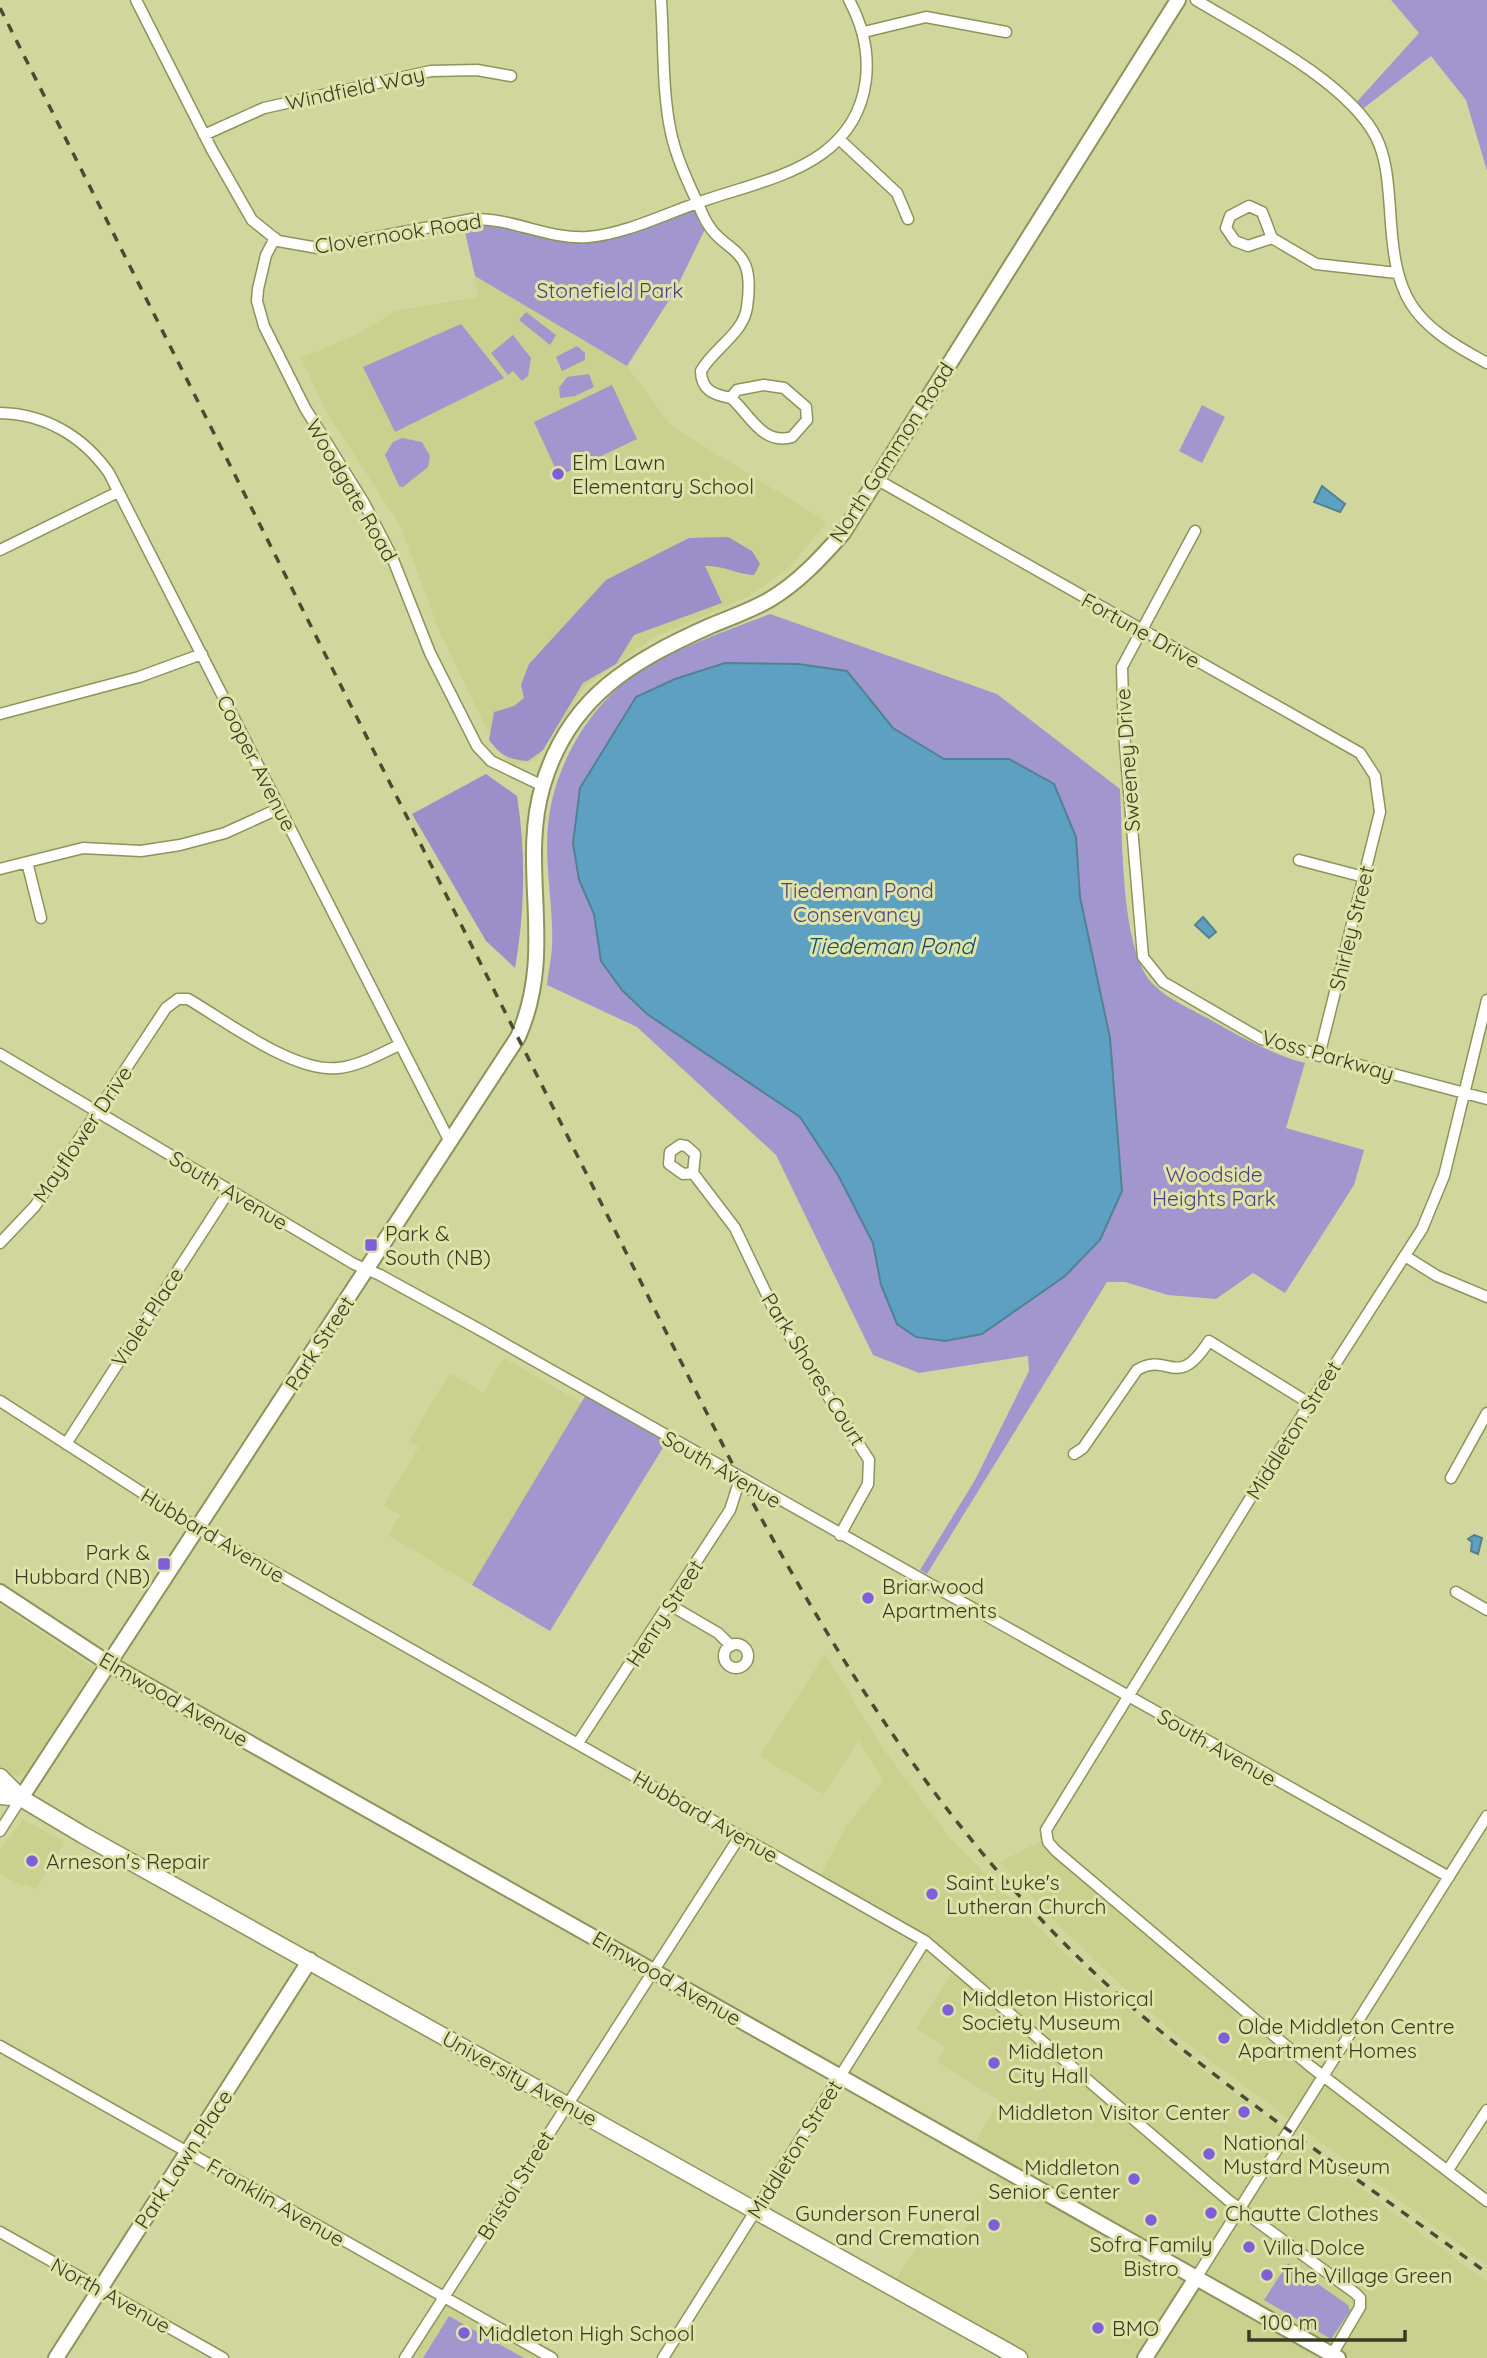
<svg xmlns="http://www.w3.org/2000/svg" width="1487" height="2358" font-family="Quicksand,sans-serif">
  <rect width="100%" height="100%" fill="#d1d79c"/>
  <!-- built -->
  <path fill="#cad08d" d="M475,276L627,366L671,426L827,522L789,568L749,596L653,638L585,687L536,761L510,765L487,730L439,630L400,525L327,413L301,358L358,334L395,311L477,297Z
    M504,1358L582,1403L472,1585L388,1535L400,1515L384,1505L419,1447L409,1441L450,1373L483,1393Z
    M0,1605L94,1668L28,1770L18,1777L0,1770Z
    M825,1654L883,1749L952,1841L1062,1951L1177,2051L1487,2282V2358H1019L891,2286L935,2221L961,2236L1001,2169L971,2150L999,2100L937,2062L946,2047L916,2029L956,1966L818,1880L847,1825L883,1781L859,1740L823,1794L760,1756Z
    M23,1819L65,1842L36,1890L26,1884L23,1887L0,1873V1850Z
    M1047,1838L1160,1941L1487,2201V2265L1189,2045L1146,2009L1057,1924L1000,1862Z
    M443,2297L552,2358H405Z"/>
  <!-- green -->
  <path fill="#a197ce" d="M1391,0H1487V171L1466,100L1431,56L1360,111L1354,105L1419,33Z
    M697,202L707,225L675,291L627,366L475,276L463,223L473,219L590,237Z
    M526,312L556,335L550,345L519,320Z
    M461,324L504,378L395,432L363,367Z
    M513,335L531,358L528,376L522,381L513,371L508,375L491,353Z
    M577,346L585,353V360L562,371L556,357Z
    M589,374L594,387L575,396L560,398L559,388L567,377Z
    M612,385L637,439L559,476L534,422Z
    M1202,405L1225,417L1202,463L1179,451Z
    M402,438L422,442L430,456L428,467L403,487L399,486L385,455L393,442Z
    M770,614L997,694L1120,789C1123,839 1120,952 1154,985C1169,1000 1191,1009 1209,1019C1241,1037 1269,1053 1305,1063L1286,1128L1364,1150L1354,1185L1285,1293L1253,1273L1216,1299L1168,1295L1125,1282H1107L927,1574L920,1570L975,1480L1029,1371L1028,1356L919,1373L873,1355L776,1155L637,1027L547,985C548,973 551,960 552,948C554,908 544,866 548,825C553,771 585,712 629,679C668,650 725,632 770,614Z
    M587,1393L669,1438L550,1631L472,1585Z
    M1288,2263L1348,2305L1350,2311L1331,2339L1264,2300Z
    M449,2316L524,2358H423Z"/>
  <!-- forest -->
  <path fill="#9a8fc9" d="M728,537L752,551L760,564L754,575C735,574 727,566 705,566L722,603L634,635L616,664L583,683L543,750L528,761C508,759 501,756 489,740L494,712L514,706L524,698L521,685L529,664L606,580L689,538Z
    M486,774L517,796C526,853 525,911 515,968L486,941L412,814Z"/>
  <!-- water -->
  <path fill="#5da0c2" stroke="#528292" stroke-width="2" d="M1322,486L1345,504L1340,512L1314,502Z
    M725,663L798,664L847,671L893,728L944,759H1009L1054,784L1076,837L1080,897L1110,1038L1122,1191L1100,1240L1065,1276L982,1334L945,1341L916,1337L897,1324L881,1285L873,1243L838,1175L800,1117L647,1014L622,990L601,961L594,914L579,880L573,843L580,788L636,697L675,679Z
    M1203,917L1216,932L1209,938L1195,925Z
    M1474,1535L1482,1538L1478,1554L1471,1551L1472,1542L1468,1539Z"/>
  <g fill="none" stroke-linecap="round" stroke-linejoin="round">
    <!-- street casing -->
    <g stroke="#8e935b" stroke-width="13">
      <path id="street" d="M136,0L212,150L252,220L278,241L318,248L473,219C513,218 549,240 588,237C625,234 665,214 700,202C739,188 789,178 823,153C874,115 877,52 849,0
        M661,0C664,44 662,91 671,133C677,161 691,188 702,213C721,258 757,239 747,307C744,333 713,349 701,371C701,390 714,395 731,398
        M1196,0C1249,32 1348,82 1376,137C1387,159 1388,185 1390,209C1395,298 1408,321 1487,363
        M864,32L926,17L1006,32
        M204,135L264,108L431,71L477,70L511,76
        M839,139L897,193L908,219
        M1249,206L1262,212L1272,238L1248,246L1235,241L1226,228L1230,216Z
        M275,238L266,255L258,289L257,301L264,326L305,408L364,503L392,557L430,653L477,746L491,761L543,786
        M1272,238L1316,264L1397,273
        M764,385L784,388L806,407L807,420L792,437C762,446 749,413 731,398L737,390Z
        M0,413C45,414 83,436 109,473L450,1142
        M876,479L1360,753L1375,776L1380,812L1319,1056
        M1195,531L1122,667L1124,733L1143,957L1163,982L1261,1039L1487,1099
        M0,550L118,492
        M0,714L139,677L202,654
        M1299,860L1364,877
        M27,862L41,918
        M0,869L83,848L141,851L180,845L225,833L280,808
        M1487,1000L1444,1176L1422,1229L1280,1450L1046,1830L1048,1842L1056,1851L1310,2066L1487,2201
        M0,1054L354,1264L380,1275L482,1331L1449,1877
        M680,1145L686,1146L695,1154L693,1173L683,1174L669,1164L670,1152Z
        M693,1173L735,1228L777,1316L869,1460L868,1484L840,1535
        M0,1243L35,1206L166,1008L178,999H188C226,1021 294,1073 338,1068C359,1066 380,1054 399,1045
        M1405,1256L1437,1276L1487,1297
        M0,1401L197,1528L925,1941L1228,2200L1355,2293L1360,2298V2307L1330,2358
        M66,1444L229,1191
        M1074,1454L1083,1448L1137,1370C1170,1351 1176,1392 1209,1341L1309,1403
        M1451,1478L1487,1413
        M1456,1592L1487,1610
        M670,1605L718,1633L731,1646
        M724 1656a12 12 0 1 1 24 0a12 12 0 1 1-24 0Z
        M578,1743L730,1510L740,1479
        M0,1831L21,1798
        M0,2046L552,2358
        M1448,2170L1487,2110
        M0,2232L223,2358
        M1196,2278L1487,1816
        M405,2358L740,1836
        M663,2358L925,1941"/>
    </g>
    <!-- secondary casing -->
    <g stroke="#8e935b" stroke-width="18">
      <path id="secondary" d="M0,1592L108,1663L1338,2358
        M21,1798L518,1037C557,949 518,869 543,785C569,697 632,661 710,626C729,618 750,611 769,600C798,583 821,558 843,533L1178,0
        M56,2358L310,1960
        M1145,2358L1196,2278"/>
    </g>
    <!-- primary casing -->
    <g stroke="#8e935b" stroke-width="19">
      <path id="primary" d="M0,1777L21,1798L83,1835L1019,2358
        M0,1796L21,1798"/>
    </g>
    <!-- street -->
    <use href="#street" stroke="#fff" stroke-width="10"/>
    <!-- secondary -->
    <use href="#secondary" stroke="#fff" stroke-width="14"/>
    <!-- primary -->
    <use href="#primary" stroke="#fff" stroke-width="16"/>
    <!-- rail -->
    <path stroke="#4a4c31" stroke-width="3.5" stroke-dasharray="9 9" stroke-linecap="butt" d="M0,8L740,1479C842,1670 953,1845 1115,1992C1230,2095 1362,2181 1487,2273"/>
  </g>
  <!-- markers -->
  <g fill="#805ed8" stroke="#dee4a9" stroke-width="2.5">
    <circle cx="558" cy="474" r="7"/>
    <rect x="364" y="1238" width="14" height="14" rx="3.5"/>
    <rect x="157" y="1557" width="14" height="14" rx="3.5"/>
    <circle cx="868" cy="1598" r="7"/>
    <circle cx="32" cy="1861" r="7"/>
    <circle cx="932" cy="1894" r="7"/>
    <circle cx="948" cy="2010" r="7"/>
    <circle cx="1224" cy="2038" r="7"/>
    <circle cx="994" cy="2063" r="7"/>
    <circle cx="1244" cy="2112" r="7"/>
    <circle cx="1209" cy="2154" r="7"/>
    <circle cx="1134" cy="2179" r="7"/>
    <circle cx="1211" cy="2213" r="7"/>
    <circle cx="1151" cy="2220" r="7"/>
    <circle cx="994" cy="2225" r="7"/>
    <circle cx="1249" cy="2247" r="7"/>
    <circle cx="1267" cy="2275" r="7"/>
    <circle cx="1098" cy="2328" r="7"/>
    <circle cx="464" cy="2333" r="7"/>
  </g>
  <g text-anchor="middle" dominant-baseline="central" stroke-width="6" stroke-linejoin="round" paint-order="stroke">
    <!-- street labels -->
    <g font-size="21" fill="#393b23" stroke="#dee4a9">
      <text transform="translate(355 88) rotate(-12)">Windfield Way</text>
      <text transform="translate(398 233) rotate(-9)">Clovernook Road</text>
      <text transform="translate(891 452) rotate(-57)">North Gammon Road</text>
      <text transform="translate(352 490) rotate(60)">Woodgate Road</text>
      <text transform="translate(1141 630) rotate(29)">Fortune Drive</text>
      <text transform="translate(1127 760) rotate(-94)">Sweeney Drive</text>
      <text transform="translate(257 763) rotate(63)">Cooper Avenue</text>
      <text transform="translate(1351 928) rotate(-76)">Shirley Street</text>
      <text transform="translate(1328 1055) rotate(16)">Voss Parkway</text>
      <text transform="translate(82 1134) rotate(-56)">Mayflower Drive</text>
      <text transform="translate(229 1190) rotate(31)">South Avenue</text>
      <text transform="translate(147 1317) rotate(-57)">Violet Place</text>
      <text transform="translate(319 1343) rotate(-57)">Park Street</text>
      <text transform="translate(814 1369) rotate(58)">Park Shores Court</text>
      <text transform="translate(1293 1430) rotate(-58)">Middleton Street</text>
      <text transform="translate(722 1469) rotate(30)">South Avenue</text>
      <text transform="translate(213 1535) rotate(31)">Hubbard Avenue</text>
      <text transform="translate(664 1613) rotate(-57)">Henry Street</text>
      <text transform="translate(174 1699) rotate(30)">Elmwood Avenue</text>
      <text transform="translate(1217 1747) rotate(30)">South Avenue</text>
      <text transform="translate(706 1816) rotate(30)">Hubbard Avenue</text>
      <text transform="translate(667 1978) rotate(30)">Elmwood Avenue</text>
      <text transform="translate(520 2078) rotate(29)">University Avenue</text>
      <text transform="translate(794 2149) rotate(-58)">Middleton Street</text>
      <text transform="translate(183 2159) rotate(-57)">Park Lawn Place</text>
      <text transform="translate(515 2185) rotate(-58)">Bristol Street</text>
      <text transform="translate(276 2202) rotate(30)">Franklin Avenue</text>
      <text transform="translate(111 2295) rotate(29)">North Avenue</text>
    </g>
    <!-- park labels -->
    <g font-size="21" fill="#503d85" stroke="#dee4a9">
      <text x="610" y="290">Stonefield Park</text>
      <text x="857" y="890">Tiedeman Pond<tspan x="857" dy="24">Conservancy</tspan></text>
      <text x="1214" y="1174">Woodside<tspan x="1214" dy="24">Heights Park</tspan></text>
    </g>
    <!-- poi labels -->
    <g font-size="21" fill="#393b23" stroke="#dee4a9" text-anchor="start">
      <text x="572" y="462">Elm Lawn<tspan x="572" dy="24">Elementary School</tspan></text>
      <text x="385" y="1233">Park &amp;<tspan x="385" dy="24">South (NB)</tspan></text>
      <text x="150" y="1552" text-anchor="end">Park &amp;<tspan x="150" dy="24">Hubbard (NB)</tspan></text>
      <text x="882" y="1586">Briarwood<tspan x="882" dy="24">Apartments</tspan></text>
      <text x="46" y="1861">Arneson's Repair</text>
      <text x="946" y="1882">Saint Luke's<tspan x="946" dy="24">Lutheran Church</tspan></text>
      <text x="962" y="1998">Middleton Historical<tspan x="962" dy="24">Society Museum</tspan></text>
      <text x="1238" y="2026">Olde Middleton Centre<tspan x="1238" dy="24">Apartment Homes</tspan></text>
      <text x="1008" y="2051">Middleton<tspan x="1008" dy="24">City Hall</tspan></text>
      <text x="1230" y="2112" text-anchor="end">Middleton Visitor Center</text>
      <text x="1223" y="2142">National<tspan x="1223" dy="24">Mustard Museum</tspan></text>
      <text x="1120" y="2167" text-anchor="end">Middleton<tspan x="1120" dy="24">Senior Center</tspan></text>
      <text x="980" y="2213" text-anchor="end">Gunderson Funeral<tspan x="980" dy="24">and Cremation</tspan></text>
      <text x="1225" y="2213">Chautte Clothes</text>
      <text x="1151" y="2244" text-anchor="middle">Sofra Family<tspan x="1151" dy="24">Bistro</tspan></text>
      <text x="1263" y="2247">Villa Dolce</text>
      <text x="1281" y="2275">The Village Green</text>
      <text x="1112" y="2328">BMO</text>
      <text x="478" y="2333">Middleton High School</text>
    </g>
    <!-- water labels -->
    <g font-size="23" font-style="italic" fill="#174d66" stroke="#dee4a9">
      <text x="890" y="945">Tiedeman Pond</text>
    </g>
  </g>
  <!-- scale -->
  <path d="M1249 2330v10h156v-10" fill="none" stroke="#393b23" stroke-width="3.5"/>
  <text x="1260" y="2330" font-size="21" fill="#393b23" stroke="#dee4a9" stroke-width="5" paint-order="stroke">100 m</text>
</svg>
